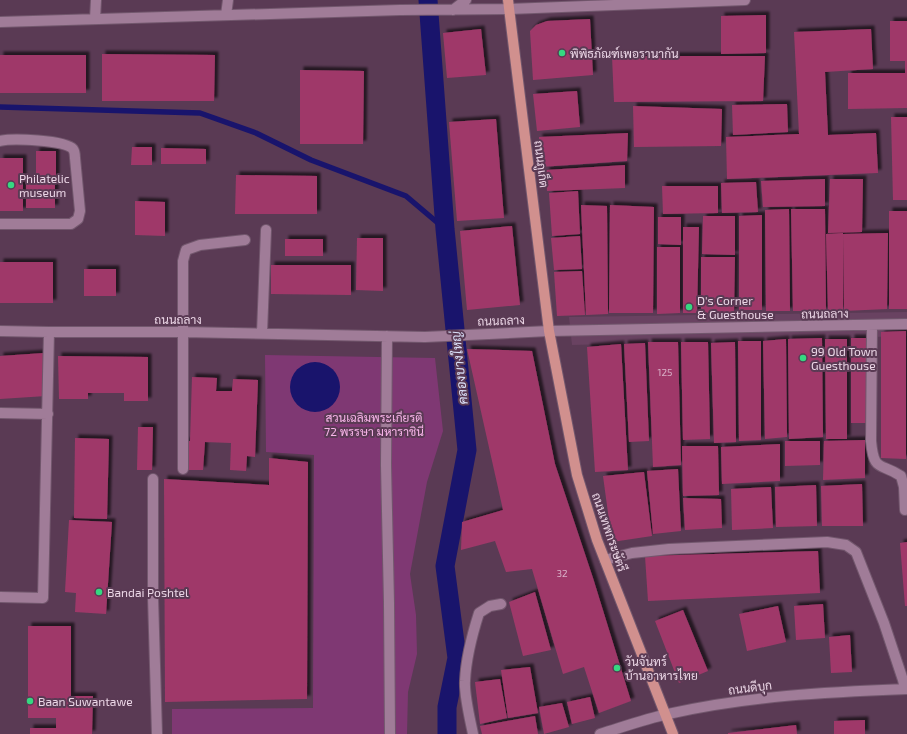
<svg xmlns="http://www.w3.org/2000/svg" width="907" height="734" font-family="'Exo 2',Sarabun,sans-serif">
  <defs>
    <filter id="shadow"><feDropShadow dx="3.5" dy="-3.5" stdDeviation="1" flood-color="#0009"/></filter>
  </defs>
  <rect width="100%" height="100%" fill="#5a3a54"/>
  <!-- built -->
  <path fill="#694261" d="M907,312V336L572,345L569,317Z"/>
  <!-- green -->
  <path fill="#7f3873" d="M265,355L435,358L443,431L427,482L410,574L416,615L417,654L408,692L407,734H172V709L313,708L314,455L266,452Z"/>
  <!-- water -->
  <path fill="#19146c" d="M290 387a25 25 0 1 1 50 0a25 25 0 1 1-50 0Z"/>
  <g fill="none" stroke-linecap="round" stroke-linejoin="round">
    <!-- stream -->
    <path stroke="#19146c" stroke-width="5.5" d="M0,107L200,113L256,133L311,160L406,196L445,229"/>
    <!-- canal -->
    <path stroke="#19146c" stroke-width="19" d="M428,0L445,229L467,450L445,566L457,658L447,707V734"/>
  </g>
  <!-- building -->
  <path fill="#9f3969" filter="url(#shadow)" d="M766,15V53L721,54V16Z
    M590,19L593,75L533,80L530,31L536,25L547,21Z
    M890,21H907V108L848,109V73H905V61H890Z
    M481,29L486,75L447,78L443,33Z
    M871,29L873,69L825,72L828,135L876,133L878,173L727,179L726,137L799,134L794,32Z
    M102,54L215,55L214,101H102Z
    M0,55H86V93H0Z
    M612,56H765L763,101L614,102Z
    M300,70L364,71L363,144H300Z
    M577,91L580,127L537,131L533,94Z
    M787,104L788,132L733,135L732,105Z
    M633,106L722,109L721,146L634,147Z
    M891,117H907V200H893Z
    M496,119L504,218L457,221L449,122Z
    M628,133L627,161L540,167L539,137Z
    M132,147H152V165H131Z
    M161,148L206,149V164H161Z
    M36,151H56V179H36Z
    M0,158H23V211H0Z
    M625,165V188L547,191L546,170Z
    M236,175L317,176V214H235Z
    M825,179V206L763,207L761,181Z
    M830,179H863L862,232L828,233Z
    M26,181H55V208H26Z
    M756,182L758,212L722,213L721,183Z
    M662,186H718V213L663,214Z
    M578,191L580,234L552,236L549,193Z
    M135,201L165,202V236L135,235Z
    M581,205L607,206L608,314L586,315Z
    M610,205L654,207L653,313H609Z
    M789,209L790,311H766L765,210Z
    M791,209H825L826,311H793Z
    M889,211H907V309H889Z
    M762,215V310H739V216Z
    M703,216H735V255L702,254Z
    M658,217H681V245L658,244Z
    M512,226L520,305L467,310L460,231Z
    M683,227H699L697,313H683Z
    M843,233V310L828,311L826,234Z
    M888,233L887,309L844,311L843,234Z
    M580,236L582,269L554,270L551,238Z
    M357,238H383V291L356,290Z
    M285,239H323V256H285Z
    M657,247H680V313L657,314Z
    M701,257H735L734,312L701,313Z
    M0,262H53V303H0Z
    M271,265H351V295L271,294Z
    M84,269H116V296H84Z
    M582,271L585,315L557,316L554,272Z
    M906,331V459L881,458V332Z
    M822,338L823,437L789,439L788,339Z
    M851,338H868V423H851Z
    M786,339L787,437L765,439L763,341Z
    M825,339H847V439H826Z
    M738,341H761V440L739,441Z
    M648,342H678L681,465L653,467Z
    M681,342H708L710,439L683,440Z
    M735,342L736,442L714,443L711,343Z
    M645,343L649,441L629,442L624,344Z
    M621,344L628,470L595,472L587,347Z
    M467,349L532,351L555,464L593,578L631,701L599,713L584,667L563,674L532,569L506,572L495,541L461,550L462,522L503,510Z
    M44,353L46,396L0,399V356Z
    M58,356L148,357V401H124V393H88V399H59Z
    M192,377L217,378L216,391H232L233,379L258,380L255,457L247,456L246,471L230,470L231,443L205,442L203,470H185L186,441H190Z
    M138,427H153L152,470H137Z
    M75,438L109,439L107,519L74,518Z
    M865,440V478L823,480L824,441Z
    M785,441H820V465L785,466Z
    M780,444V481L722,484L721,447Z
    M682,446H718L719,495L683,496Z
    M269,458L308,462L307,699L165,702L164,479L269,485Z
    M678,469L681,531L653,534L647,471Z
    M644,472L652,536L612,542L603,476Z
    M862,484L863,526H822L821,486Z
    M816,485L817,526L776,527L775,487Z
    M771,487L773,528L732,530L731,489Z
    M683,498L721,499L722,528L685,530Z
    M69,520L112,522L106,614L75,612L76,593L65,592Z
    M907,542V606H905L900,543Z
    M818,551L820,593L648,601L645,556Z
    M535,592L551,650L523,656L509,602Z
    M823,604L825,638L796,640L794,606Z
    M778,606L786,642L747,651L739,614Z
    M683,610L708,671L679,683L655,621Z
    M28,626H71V696H93L92,734H30V728H56V718H28Z
    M850,635L852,672L831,673L829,637Z
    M530,667L538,713L508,718L501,670Z
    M500,679L507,718L480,724L475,682Z
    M590,697L595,718L572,724L567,702Z
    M562,703L569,727L544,734L539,707Z
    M535,716L538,734H482L480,726Z
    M865,720V734H834V721Z
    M796,725L797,734H728V733Z"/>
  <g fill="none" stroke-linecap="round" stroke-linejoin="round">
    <!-- minor casing -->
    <g stroke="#72576d" stroke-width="12">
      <path id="minor" d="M453,10L466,0
        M226,15L228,0
        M95,19L96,0
        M0,22L400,10L509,9L745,0
        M0,141C12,138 65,140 73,149C75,152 75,155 75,158L80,211L78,219L71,224H0
        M872,325L871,441C874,473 880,462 901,476L904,487L905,510
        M0,331L49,332H184L425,337L549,331L907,324
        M262,333L266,230
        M387,336L386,465L389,603L390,734
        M0,413L48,414
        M183,469V261L186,250L200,245L245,240
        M153,479V597L157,734
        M605,560L632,553L669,549L827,542L846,545L856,552L884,623L903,680L905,689
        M0,597L43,598L49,332
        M473,734C470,719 464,695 465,681C466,658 472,635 479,613L490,606L501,604
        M600,734C623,727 645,719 668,714C746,696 827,692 907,689"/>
    </g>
    <!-- major casing -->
    <g stroke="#72576d" stroke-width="12">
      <path id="major" d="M508,0L549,331L577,475L597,540L673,734"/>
    </g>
    <!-- minor -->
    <use href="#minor" stroke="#a07c98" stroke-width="10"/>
    <!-- major -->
    <use href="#major" stroke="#d1908e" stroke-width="10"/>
  </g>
  <!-- markers -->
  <g fill="#36d881" stroke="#5a3a54" stroke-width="1.5">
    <circle cx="562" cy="53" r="4"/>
    <circle cx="11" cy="185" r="4"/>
    <circle cx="689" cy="307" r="4"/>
    <circle cx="803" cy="358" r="4"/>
    <circle cx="99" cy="592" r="4"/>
    <circle cx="617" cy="668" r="4"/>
    <circle cx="30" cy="701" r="4"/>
  </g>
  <g text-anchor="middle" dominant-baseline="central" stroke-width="4" stroke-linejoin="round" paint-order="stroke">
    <!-- number labels -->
    <g font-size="10" fill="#d8afc7">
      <text x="665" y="372">125</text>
      <text x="562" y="573">32</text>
    </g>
    <!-- poi labels -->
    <g font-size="12" fill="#ebd6e6" stroke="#5a3a54" text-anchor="start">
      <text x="570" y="53">พิพิธภัณฑ์เพอรานากัน</text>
      <text x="19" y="178">Philatelic<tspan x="19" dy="14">museum</tspan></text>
      <text x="697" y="300">D's Corner<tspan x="697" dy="14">&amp; Guesthouse</tspan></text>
      <text x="811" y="351">99 Old Town<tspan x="811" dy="14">Guesthouse</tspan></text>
      <text x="107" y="592">Bandai Poshtel</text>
      <text x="625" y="661">วันจันทร์<tspan x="625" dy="14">บ้านอาหารไทย</tspan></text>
      <text x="38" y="701">Baan Suwantawe</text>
    </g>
    <!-- street labels -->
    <g font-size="12" fill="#ebd6e6" stroke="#5a3a54">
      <text transform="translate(542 164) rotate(83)">ถนนภูเก็ต</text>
      <text transform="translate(825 313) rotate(-1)">ถนนถลาง</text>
      <text x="178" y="319">ถนนถลาง</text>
      <text transform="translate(501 320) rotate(-2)">ถนนถลาง</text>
      <text transform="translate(610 532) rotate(71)">ถนนเทพกระษัตรี</text>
      <text transform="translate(750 687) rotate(-7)">ถนนดีบุก</text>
    </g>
    <!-- park labels -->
    <g font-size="12" fill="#f9b5ea" stroke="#5a3a54">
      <text x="374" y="417">สวนเฉลิมพระเกียรติ<tspan x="374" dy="14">72 พรรษา มหาราชินี</tspan></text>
    </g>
    <!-- water labels -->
    <g font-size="13" font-style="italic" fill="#dae0f9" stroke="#5a3a54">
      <text transform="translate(459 368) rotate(-96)">คลองบางใหญ่</text>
    </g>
  </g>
</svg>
